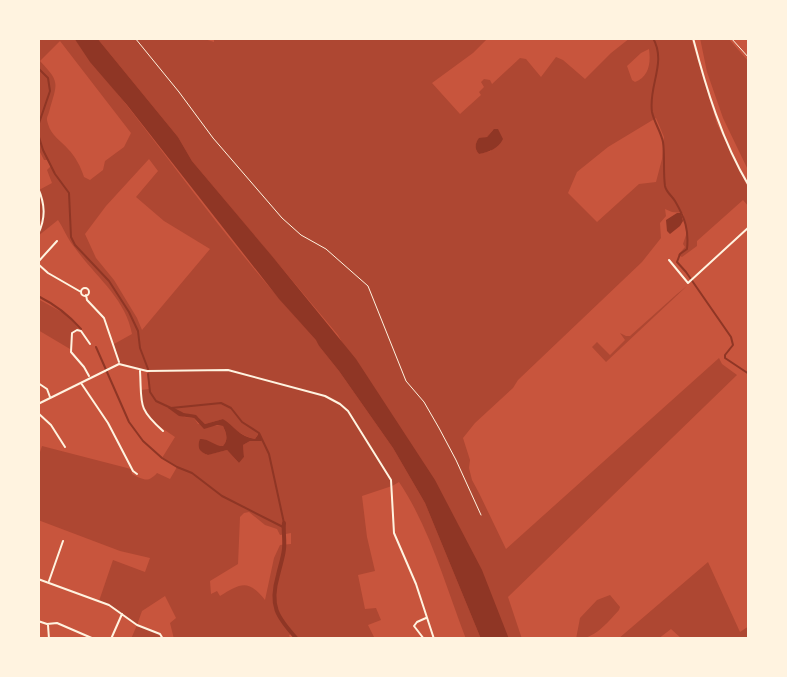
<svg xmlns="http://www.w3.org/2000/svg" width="787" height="677" font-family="'Asap Condensed',sans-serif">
  <rect width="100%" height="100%" fill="#c8553d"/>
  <!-- green -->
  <path fill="#ae4732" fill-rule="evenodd" d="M38,38H74C95,68 120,95 142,125C198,198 253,273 317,340L319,346L339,371L393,448L425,503L481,639H466C446,587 430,528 399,482L392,486L362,496L367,537L375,571L358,575L365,609L376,608L381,620L368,625L375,639H299L292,631L289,636L292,639H174L170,623L176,618L165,596L142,611L137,625L160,634L163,639H131L137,625L115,608L99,601L113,560L145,572L150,558L120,551L38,520V458L42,446L131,469L132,474C144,480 148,483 157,473L170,479L177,467L162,458L175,437C151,420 144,421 141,390L149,389L148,369L144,371L119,364L114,344L132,334C126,299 95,276 75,248C68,240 64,229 58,220L38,236L42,223L38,218V188L39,190L52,183L47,170L51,166L48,160H44L38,148ZM60,41L131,133L124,147L105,161L103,170L90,180L84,177C81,167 75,156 68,149C61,141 51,135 48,124C46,118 47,118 49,112C57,83 61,83 40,61ZM149,159L158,171L136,197L164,221L210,249L142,330L137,318L114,280L96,258L85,234L106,206ZM181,412L198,417L205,424L223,419C232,428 242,436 255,439L258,434L262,441H250L243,445L244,457L239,463L227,450L207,455C201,451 195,448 200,440L204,439L215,445L223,446C229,439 226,434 223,426L198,424L194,418L184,417ZM249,512L265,525L277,529L280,535L291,533V544L280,545L274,558L265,600C248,579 241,583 220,596L217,591L211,594L210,581L238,564L240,517L244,513Z
    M97,38H201L214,42V38H488L473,53L432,83L460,114L481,95L479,92L484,87L481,82L484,79L490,80L492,84L520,58L526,59L541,77L556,57L563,60L585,79L611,53L630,38H691L717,124L749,190V207L743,200L697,241V246L682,257L678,255L685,247L683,244L687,232L683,213L672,212L665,209L666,216L660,223L661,238L642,262L518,380L513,388L475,423L463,438L470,460L469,468L472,480L479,493L506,549L719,358L722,364L737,375L508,597L522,639H509L338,335L192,161L178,137ZM649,49C651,63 649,77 635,82L632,80L627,66L641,53ZM656,118L664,137L662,159L656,182L639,184L597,222L568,193L577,172L608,147ZM493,130L491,151L479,154C474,149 475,143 479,139L487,137Z
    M700,38H728L749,62V172L723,118L707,72Z
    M687,286L606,362L592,347L597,342L610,355L625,340L620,333L626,336H630L677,294Z
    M38,299L67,315L78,328L73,332L70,349L38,330Z
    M708,562L740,632L749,626V639H682L671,629L658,639H618Z
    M610,595L620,607L619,610C606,624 595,639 576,639L580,618L597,600Z"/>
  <!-- water -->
  <path fill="#8f3625" d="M74,38H97L178,137L192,161L272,256L356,359L435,480L482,570L509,639H481L425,503L393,448L339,371L319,346L316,340L279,299L127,105L90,62Z
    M494,129H498L503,139C498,149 489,152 479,154C474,149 475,143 479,138L487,137Z
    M677,213H681L683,221L680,226L670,234L667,231L666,220Z
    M168,408H174L184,413L196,415L205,424L223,419C234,426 240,437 255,439L259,433L262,441H250L243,445L244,457L239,463L227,450L208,455C200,452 196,448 200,439C208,438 214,446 223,446C229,439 226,433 223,426L217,425L204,429L194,418L179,416Z"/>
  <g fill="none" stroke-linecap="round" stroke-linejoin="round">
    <!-- stream -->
    <path stroke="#8f3625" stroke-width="2" d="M653,38C667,63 648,86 652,112C654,122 661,132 663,142C665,156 663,172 665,186C666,192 672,196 675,201C685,218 689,230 687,249L680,254L677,262L686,272L731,337L733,345L725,355V358L749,374
      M38,68L48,78L50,91L38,126
      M38,134L43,150L55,174L69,193L71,237L75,245L109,281L129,312L138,331L140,348L148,369
      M38,296C56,305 68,314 81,329
      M96,347L129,422L143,441L162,458L177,467L192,473L222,496L283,527
      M148,374L150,392L156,401L171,408L221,403L231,408L242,422L259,433L269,454L284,523"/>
    <!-- canal -->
    <path stroke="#8f3625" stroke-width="4" d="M284,523C283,531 285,540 284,549C283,558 280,566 278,575C269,606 277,617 297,639"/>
    <!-- path -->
    <path stroke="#fff3e0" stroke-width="1" d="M135,38L179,92L213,138L282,218L301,235L326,249L368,286L406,381L424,402L439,428L456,460L481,515"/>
    <!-- service -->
    <path stroke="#fff3e0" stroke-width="1" d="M731,38L749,58"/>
    <!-- minor -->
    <path stroke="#fff3e0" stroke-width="2" d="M38,188C45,204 46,218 38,234
      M669,260L688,283L749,227
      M38,262L57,241
      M38,264L48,273L81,292
      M81 292a4 4 0 1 1 8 0a4 4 0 1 1-8 0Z
      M86,295L87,300L104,318L119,362
      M140,371C142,404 137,408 163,431
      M89,376L84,367L71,352L72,333L77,330L81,331L90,344
      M38,383L47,389L50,397
      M81,383L108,423L133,471L137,474
      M38,404L119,364L147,371L228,370L325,396L340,404L348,411L391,480L394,533L416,584L434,639
      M38,413L51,425L65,447
      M38,579L109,605L137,625L160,634L163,639
      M49,581L63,541
      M38,621L47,624L57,623L94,639
      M48,625L49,639
      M111,639L122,614
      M424,639L414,626L417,622L426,618"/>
    <!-- tertiary -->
    <path stroke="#fff3e0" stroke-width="2" d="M693,38C706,88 722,141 749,186"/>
  </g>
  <!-- border -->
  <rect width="787" height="677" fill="none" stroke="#fff3e0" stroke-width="80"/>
</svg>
